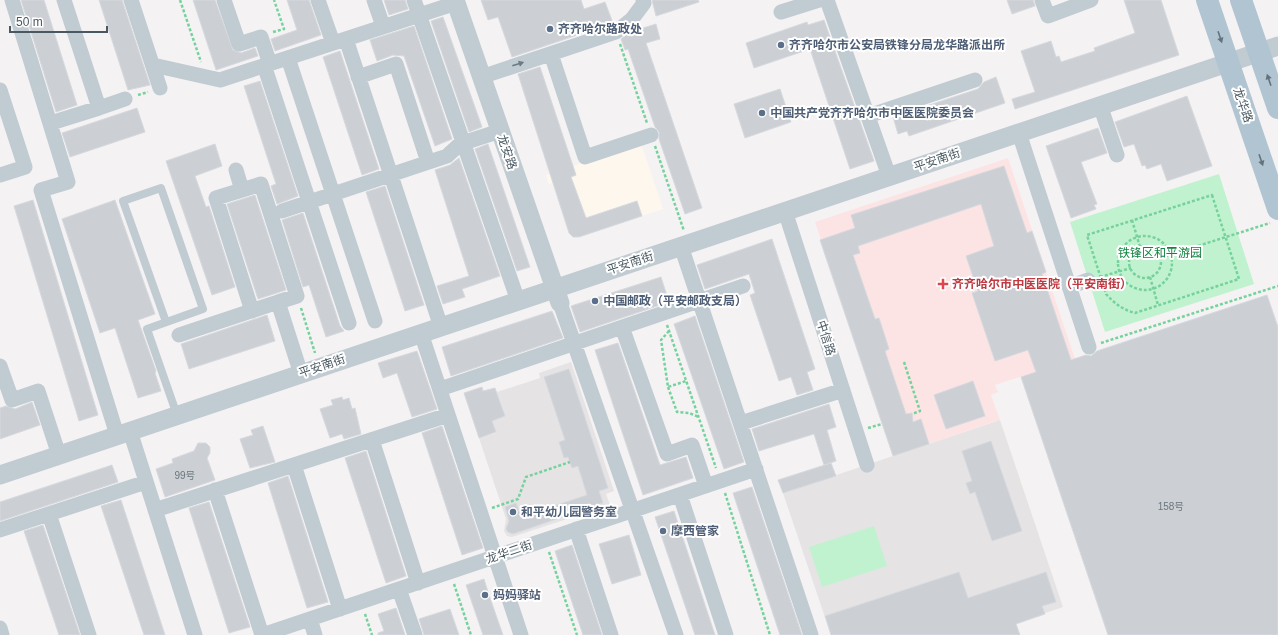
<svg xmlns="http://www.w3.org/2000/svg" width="1278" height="635" font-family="Helvetica,'Noto Sans SC',sans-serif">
  <rect width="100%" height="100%" fill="#f5f2f3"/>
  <!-- commercial -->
  <path fill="#fdf7ee" d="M641,143L663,209L579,237H573L569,233L552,183L549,184L546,175Z"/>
  <!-- education -->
  <path fill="#e6e3e5" d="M571,362L614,491L606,494L610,505L512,537L507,536L504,531L506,519L479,438L496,433L492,421L505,416L497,392L540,378L539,373Z
    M1000,420L1063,607L1022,621L831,635L783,493Z"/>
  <!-- medical -->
  <path fill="#fde4e4" d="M1008,158L1075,359L995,385L998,392L991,395L1000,420L893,456L815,222Z"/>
  <!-- green -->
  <path fill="#c1f2cf" d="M1219,174L1254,284L1105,332L1070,222Z
    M874,526L887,566L822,587L809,547Z"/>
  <!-- building -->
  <path fill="#ccd0d5" stroke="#d6d9de" d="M21,0H44L77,105L56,112Z
    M99,0H122L150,85L128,90Z
    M193,0H215L233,50L241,53L255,48L258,56L216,70Z
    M287,0H309L321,35L275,51L271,39L297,30Z
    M384,0H405L408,9L389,15Z
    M481,0H581L584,9L605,2L613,23L512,57L498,17L488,20Z
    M652,0H698L699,2L656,16Z
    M1007,0H1033L1035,6L1012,14Z
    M1124,0H1161L1179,55L1015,109L1012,99L1035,92L1021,51L1051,41L1056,57L1059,56L1061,62L1095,51L1094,48L1135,33Z
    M443,17L482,127L469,132L431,21Z
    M824,20L874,161L850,169L810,49L754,68L746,43L807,22L808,25Z
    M656,24L660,39L646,43L702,208L685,214L659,139V132L655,127L628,49L625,50L621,39L630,32Z
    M414,26L452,139L435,146L404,56L393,55L377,61L370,40Z
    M340,51L379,169L362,175L323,57Z
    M540,67L576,175L571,177L586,218L637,201L642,216L579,237H573L569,233L518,74Z
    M996,77L1005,103L909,136L907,131L898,134L893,117L978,89L984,82Z
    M260,81L298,196L277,204L271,186L276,184L244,86Z
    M780,89L791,122L745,138L734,104Z
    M1187,96L1212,166L1167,181L1161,164L1147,169L1145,165L1142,166L1134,144L1124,147L1115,122Z
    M137,108L145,132L70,157L62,133Z
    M1098,128L1107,153L1081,162L1097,204L1094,205L1096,209L1071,218L1046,146Z
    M215,144L222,166L195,176L206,207L209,206L235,287L212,295L166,161Z
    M488,144L530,267L517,271L475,149Z
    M459,158L500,276L462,289L465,297L443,304L437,286L469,276L435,170L450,165Z
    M1004,166L1027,233L1032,231L1046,272L1042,274L1071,360L1086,355L1091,356L1097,351L1267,295L1278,327V635H1108L1021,377L1036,372L1028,350L995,361L972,293L978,291L966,256L994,246L981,204L858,246L860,253L853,255L875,319L879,318L889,349L885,351L906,414L912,413L913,422L921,419L929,444L893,456L820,240L855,228L851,215Z
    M385,186L424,305L405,311L366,192Z
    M255,195L286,290L258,299L227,204Z
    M33,200L98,415L79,421L14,206Z
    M115,200L155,314L138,320L156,371L155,373L161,391L138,398L115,328L100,333L62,219Z
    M303,213L340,326L344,331L326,337L309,285L303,287L282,220Z
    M772,239L815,369L807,372L813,390L797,395L791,377L779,381L750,295L755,293L749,274L705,289L697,265Z
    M661,277L669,302L580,332L571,306Z
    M552,311L563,338L451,376L442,347Z
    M267,315L275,341L189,369L181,344Z
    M695,316L744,462L724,469L674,324Z
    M618,343L660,465L686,457L693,478L643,495L595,350Z
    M417,351L437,409L412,417L397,373L383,378L378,363Z
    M569,369L608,488L599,491L603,503L513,534L508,532L506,529L509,521L505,507L516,503L521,517L587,495L578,466L572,468L568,457L564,458L559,442L565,440L544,377Z
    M973,381L985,416L946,429L934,395Z
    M482,387L483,391L495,388L505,416L492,421L496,432L479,438L464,393Z
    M342,397L343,400L349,398L352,409L355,408L361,434L344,439L342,434L330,438L320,409L333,405L331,400Z
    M32,402L40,425L0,439V408L6,406L15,409Z
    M829,404L836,427L827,430L836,461L824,465L814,434L759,451L752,429Z
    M263,426L275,462L250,468L240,439L253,435L251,430Z
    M442,426L483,548L462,555L422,433Z
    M991,441L1022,531L992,541L975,492L970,494L966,483L972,481L962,451Z
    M198,443H206L210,447V453L207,458L215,480L165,497L156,469L173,463L172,459L194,451Z
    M366,451L406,576L386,583L345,458Z
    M831,463L836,476L783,493L778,480Z
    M112,465L118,482L0,521V502Z
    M288,476L328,602L307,608L268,483Z
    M752,487L802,635H780L733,493Z
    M121,500L165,635H144L101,506Z
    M209,502L250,627L229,633L189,508Z
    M674,511L715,635H695L655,517Z
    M43,525L80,635H59L24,531Z
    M629,535L641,575L612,584L599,544Z
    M572,545L602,635H583L555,551Z
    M959,572L968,598L1046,572L1056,602L1042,606L1045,614L1016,624L1020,635H831L825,616Z
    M484,579L489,595L503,635H483L466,585Z
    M396,608L405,635H378V633L384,631L378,614Z
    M450,609L459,635H424L419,619Z"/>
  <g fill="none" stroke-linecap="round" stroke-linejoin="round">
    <!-- path -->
    <path stroke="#76d29d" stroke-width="2.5" stroke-dasharray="3 2" stroke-linecap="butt" d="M180,0L201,62
      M273,32L284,29L274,0
      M620,44L647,123
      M138,95L148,92
      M655,146L684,231
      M1212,195L1239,279L1135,313C1123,310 1114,303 1106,294L1087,235Z
      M1132,220L1140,247
      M1118 263a27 27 0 1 1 54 0a27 27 0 1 1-54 0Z
      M1129 262a16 16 0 1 1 32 0a16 16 0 1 1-32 0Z
      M1160,258L1270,223
      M1100,277L1131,268
      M1150,277L1158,305
      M301,308L315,353
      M667,325L716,468
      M669,331L661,340L668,387L686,381
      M1101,343L1278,286
      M904,362L920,411L912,414
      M668,387L677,412L689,413L699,417
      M868,428L882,424
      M725,493L770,635
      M492,508L518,499L526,477L570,462
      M549,552L577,635
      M454,584L471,635
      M365,614L372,635"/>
    <!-- service -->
    <path stroke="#c0cbd2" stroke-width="8" d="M166,322L123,201L161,188L203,309L147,329L177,415"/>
    <!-- minor -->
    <path stroke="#c0cbd2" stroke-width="15" d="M12,0L68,182L41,190L117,435
      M131,0L160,88
      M224,0L239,44L261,37L270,64
      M318,0L333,43
      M374,0L383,26
      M414,0L518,301
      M827,0L889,176
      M1042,0L1048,16L1091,0
      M781,12L819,0
      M346,39L441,327
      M551,54L585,157L651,135
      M288,58L375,321
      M153,65L220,80L456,3
      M264,65L349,323
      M358,77L396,64L428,162
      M481,77L616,32L632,19L644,3L643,0
      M0,90L25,167L0,175
      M1100,105L1117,155
      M99,108L125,99
      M868,116L975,80
      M51,123L99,108L64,0
      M1019,133L1089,347
      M236,170L242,190L261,184L297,296L278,302
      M242,190L216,198L252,311
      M282,211L447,156L460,144L500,131
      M785,211L867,465
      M681,246L811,635
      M1069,287L1088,280
      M560,303L676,635
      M622,327L667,454L692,445L706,486
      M421,333L521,635
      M179,335L278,302L301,374
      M0,366L12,400L38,391L59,455
      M440,389L743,286
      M741,423L843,390
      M130,431L195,635
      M372,440L418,583
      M294,465L340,609
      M215,490L262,635
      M680,495L726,635
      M155,510L448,415
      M49,514L89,635
      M576,529L611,635
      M0,530L146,482
      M399,589L415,635
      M310,619L315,635
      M0,628L2,635
      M262,635L756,469"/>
    <!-- tertiary -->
    <path stroke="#c0cbd2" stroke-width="19" d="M455,0L560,303
      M0,475L1278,46"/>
    <!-- primary -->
    <path stroke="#b1c4d2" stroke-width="22" d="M1207,0L1278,209
      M1241,0L1278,108"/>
  </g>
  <!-- one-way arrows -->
  <defs><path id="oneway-solid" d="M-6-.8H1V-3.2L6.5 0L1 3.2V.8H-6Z"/></defs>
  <g fill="#63737d">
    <use href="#oneway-solid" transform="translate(1220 37) rotate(71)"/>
    <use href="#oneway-solid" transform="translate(1269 80) rotate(-109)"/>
    <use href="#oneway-solid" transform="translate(1261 160) rotate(71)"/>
  </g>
  <use fill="#6d7a83" href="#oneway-solid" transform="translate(518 64) rotate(-18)"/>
  <!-- markers -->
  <g fill="#5c6f8a" stroke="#fff" stroke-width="1.5">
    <circle cx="550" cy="29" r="4"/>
    <circle cx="781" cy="45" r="4"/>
    <circle cx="762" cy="113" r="4"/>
    <circle cx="595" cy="301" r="4"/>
    <circle cx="513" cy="512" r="4"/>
    <circle cx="663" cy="531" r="4"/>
    <circle cx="485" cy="595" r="4"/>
  </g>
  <path fill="#e0444e" stroke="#fff" stroke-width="1.5" d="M941 278h4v4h4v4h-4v4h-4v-4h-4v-4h4z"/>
  <g text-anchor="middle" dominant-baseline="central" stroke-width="4" stroke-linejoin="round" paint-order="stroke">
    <!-- number labels -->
    <g font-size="10" fill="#6a767e">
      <text x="185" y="475">99号</text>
      <text x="1171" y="506">158号</text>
    </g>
    <!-- service labels -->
    <g font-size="12" font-weight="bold" fill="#4e5e75" stroke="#fff" text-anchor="start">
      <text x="558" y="29">齐齐哈尔路政处</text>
      <text x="789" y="45">齐齐哈尔市公安局铁锋分局龙华路派出所</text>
      <text x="770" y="113">中国共产党齐齐哈尔市中医医院委员会</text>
      <text x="603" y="301">中国邮政（平安邮政支局）</text>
      <text x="521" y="512">和平幼儿园警务室</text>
      <text x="671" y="531">摩西管家</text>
      <text x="493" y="595">妈妈驿站</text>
    </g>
    <!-- street labels -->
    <g font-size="12" fill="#495861" stroke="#fff">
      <text transform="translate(1243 105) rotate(71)">龙华路</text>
      <text transform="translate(507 152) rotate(71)">龙安路</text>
      <text transform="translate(937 160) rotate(-19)">平安南街</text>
      <text transform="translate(630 263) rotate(-18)">平安南街</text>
      <text transform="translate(826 338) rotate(72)">中信路</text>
      <text transform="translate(322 366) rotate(-19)">平安南街</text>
      <text transform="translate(509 552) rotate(-19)">龙华二街</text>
    </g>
    <!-- park labels -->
    <g font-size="12" fill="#138341" stroke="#fff">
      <text x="1160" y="253">铁锋区和平游园</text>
    </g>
    <!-- health labels -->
    <g font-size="12" font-weight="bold" fill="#be3a42" stroke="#fff" text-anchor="start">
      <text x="952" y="284">齐齐哈尔市中医医院（平安南街）</text>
    </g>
  </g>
  <!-- scale -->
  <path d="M10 26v6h97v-6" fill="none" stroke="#495861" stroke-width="2"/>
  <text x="16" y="26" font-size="12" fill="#495861" stroke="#ffffff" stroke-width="3" paint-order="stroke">50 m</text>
</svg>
